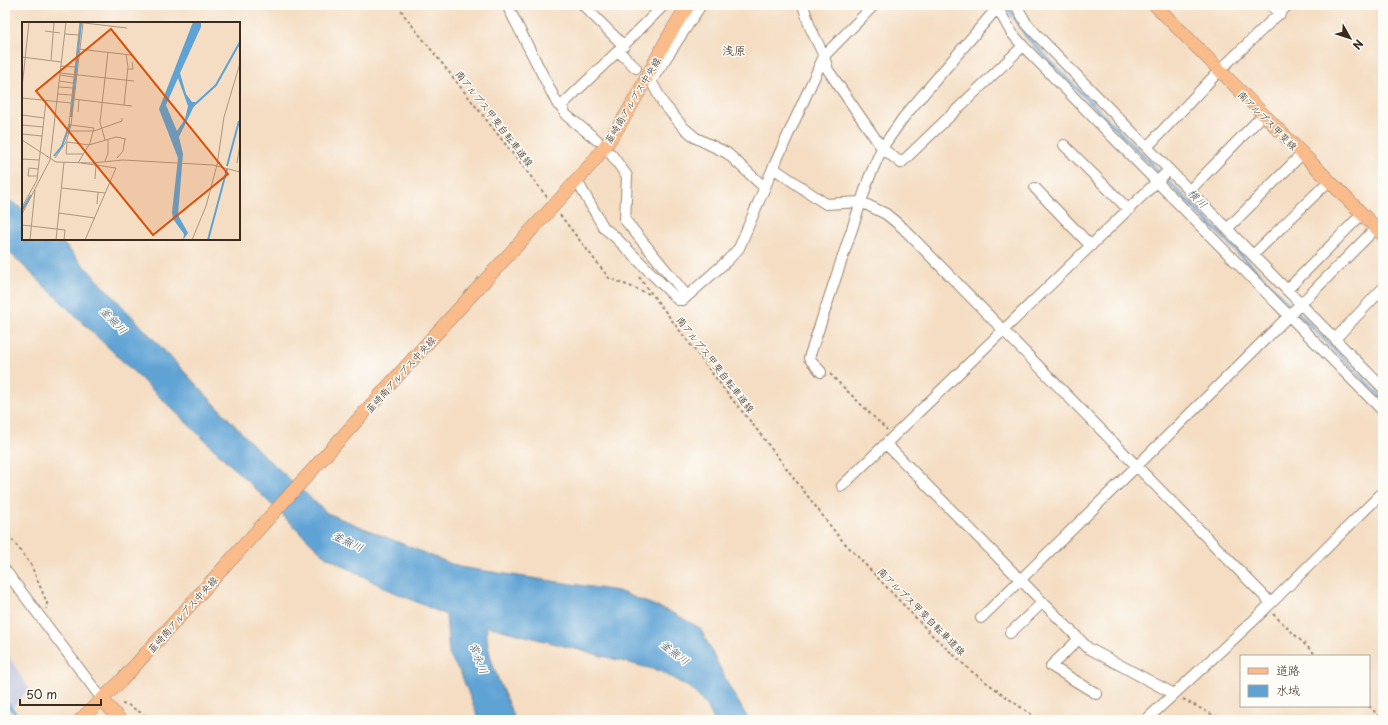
<svg xmlns="http://www.w3.org/2000/svg" width="1388" height="725" font-family="'Playpen Sans','Klee One',sans-serif">
  <rect width="100%" height="100%" fill="#fdfcf7"/>
  <filter id="ink" filterUnits="userSpaceOnUse"><feTurbulence type="fractalNoise" baseFrequency=".025" numOctaves="2"/><feDisplacementMap in="SourceGraphic" scale="8" xChannelSelector="R" yChannelSelector="G"/><feConvolveMatrix kernelMatrix="1 2 1 2 8 2 1 2 1" color-interpolation-filters="sRGB"/></filter>
  <filter id="wash" filterUnits="userSpaceOnUse"><feTurbulence type="fractalNoise" baseFrequency=".012" numOctaves="4" result="noise"/><feDisplacementMap in="SourceGraphic" scale="16" xChannelSelector="R" yChannelSelector="G"/><feGaussianBlur stdDeviation="0.9" result="paint"/><feColorMatrix in="noise" values="0 0 0 0 0 0 0 0 0 0 0 0 0 0 0 0 0 1.4 0 .05"/><feComposite in="paint" operator="in"/></filter>
  <g filter="url(#wash)">
    <rect width="100%" height="100%" fill="#f4ddc2"/>
    <!-- industrial -->
    <path fill="#c0c2dd" d="M5,650L29,689L5,716Z"/>
    <!-- water -->
    <path fill="#5fa3d4" stroke="#4d6679" d="M5,198L23,209V239H59L260,452L327,513L459,567L618,591L673,613L700,628L731,690L749,720H714L708,708L692,689L660,671L487,626C484,654 505,694 515,720H479L461,674L449,655L446,615L387,589L325,556L5,248Z"/>
    <g fill="none" stroke-linecap="round" stroke-linejoin="round">
      <!-- stream -->
      <path stroke="#5fa3d4" stroke-width="3.5" d="M1006,5L1027,37L1069,81L1383,399
        M5,700L20,720"/>
    </g>
  </g>
  <g filter="url(#ink)">
    <g fill="none" stroke-linecap="round" stroke-linejoin="round">
      <!-- minor casing -->
      <g stroke="#988470" stroke-width="12">
        <path id="minor" d="M507,5L558,105L561,106L618,51L664,5
          M583,5L624,46
          M701,5L651,81L663,103L683,127L696,138L727,153L765,188
          M803,5L810,27L824,56L828,70L882,148L901,163L1023,46
          M996,5L1011,32L1023,46L1383,411
          M1016,5L1026,23L1037,35L1383,388
          M1271,5L1280,14
          M618,51L636,68
          M561,106L566,115L597,140
          M1064,145L1129,210
          M1147,147L1219,71L1288,5
          M611,154L627,176L625,220L687,296
          M773,168L826,204L861,202L886,214L903,228L1271,603
          M577,181L604,228L613,235L678,300H683L728,260L739,248L773,168L824,56L874,5
          M1035,188L1091,246
          M1189,191L1263,115
          M1227,229L1302,154
          M1253,255L1329,181
          M1287,290L1362,214
          M1335,339L1383,288
          M821,372L809,358L869,178L882,148L903,118L997,8
          M886,444L1088,648L1174,694
          M842,486L1169,170
          M5,570L102,699
          M981,618C1114,489 1246,360 1376,228
          M1010,633L1043,602
          M1079,639L1051,666L1097,694
          M1147,719L1254,620L1383,492"/>
      </g>
      <!-- major casing -->
      <g stroke="#988470" stroke-width="14">
        <path id="major" d="M1155,5L1383,235
          M570,188C586,171 600,154 613,135C642,94 659,45 689,5
          M102,699L120,720
          M80,720L121,681"/>
      </g>
      <!-- path -->
      <path stroke="#988470" stroke-width="2" stroke-dasharray="3 3" stroke-linecap="butt" d="M398,5L404,15L547,197
        M560,215L609,278L652,295
        M639,277L731,398L751,422L839,537L932,635L971,671L1016,704L1040,720
        M830,374L887,430
        M5,530L31,565L47,603L46,609
        M1273,614L1317,656
        M1183,699L1222,720
        M122,704L128,705L153,720
        M1369,706L1383,720"/>
      <!-- minor -->
      <use href="#minor" stroke="#fff" stroke-width="10"/>
      <!-- major -->
      <use href="#major" stroke="#fabb8b" stroke-width="13"/>
      <!-- major-bridge casing -->
      <g stroke="#988470" stroke-width="14" stroke-linecap="butt">
        <path id="major-bridge" d="M121,681L421,350L570,188"/>
      </g>
      <!-- major-bridge -->
      <use href="#major-bridge" stroke="#fabb8b" stroke-width="13"/>
    </g>
  </g>
  <g text-anchor="middle" dominant-baseline="central" stroke-width="3" stroke-linejoin="round" paint-order="stroke">
    <!-- street labels -->
    <g font-size="10" fill="#3b2a1e" stroke="#fdfcf7">
      <text transform="translate(632 100) rotate(-59)">韮崎南アルプス中央線</text>
      <text transform="translate(495 118) rotate(52)">南アルプス甲斐自転車道線</text>
      <text transform="translate(1268 120) rotate(45)">南アルプス甲斐線</text>
      <text transform="translate(716 364) rotate(52)">南アルプス甲斐自転車道線</text>
      <text transform="translate(400 374) rotate(-48)">韮崎南アルプス中央線</text>
      <text transform="translate(922 611) rotate(45)">南アルプス甲斐自転車道線</text>
      <text transform="translate(182 614) rotate(-48)">韮崎南アルプス中央線</text>
    </g>
    <!-- water labels -->
    <g font-size="11" font-style="italic" fill="#495a67" stroke="#fdfcf7">
      <text transform="translate(1198 198) rotate(45)">横川</text>
      <text transform="translate(114 320) rotate(46)">釜無川</text>
      <text transform="translate(348 541) rotate(25)">釜無川</text>
      <text transform="translate(675 652) rotate(38)">釜無川</text>
      <text transform="translate(479 658) rotate(69)">常永川</text>
    </g>
    <!-- quarter labels -->
    <g font-size="12" fill="#3b2a1e" stroke="#fdfcf7">
      <text x="734" y="50">浅原</text>
    </g>
  </g>
  <!-- overview -->
  <g transform="translate(22 22)">
    <rect width="218" height="218" fill="#f4ddc2"/>
    <path d="M171,0H179V5L158,51L164,72L170,80H174L157,115L161,132L156,193L166,211L161,218L162,212L151,197L150,190L156,136L137,87ZM156,56L166,84L163,97L155,109L144,83Z" fill="#5fa3d4" fill-rule="evenodd"/>
    <path fill="none" stroke="#5fa3d4" stroke-width="2" d="M170,85L194,63L218,20M49,95L59,1M32,134L40,124L48,102M205,144L217,99M0,188L9,173M186,218L205,147"/>
    <path fill="none" stroke="#aa9580" stroke-width="1" d="M54,0L105,6M23,9L38,11M43,12L57,13M56,27L109,33M0,35L39,40M29,38L32,0M39,44L53,45M106,47H111L110,40M38,51L112,59M38,53L52,55M37,59L51,61M37,65L51,66M0,66L7,0M36,72L50,73M0,76L49,81M51,77L110,84M102,83L106,45L104,32M56,90L57,78M0,93L22,96M0,103L21,105M49,103L72,106L68,121L56,141M47,109H72L100,99V96M0,112L20,114M0,118L34,140L70,141L101,138L191,143L218,150M83,118L78,100L86,30M41,120L47,102L58,0M44,120L49,103L61,1M45,120L67,123L94,115L104,117M45,120L44,132H61M33,136L44,120M95,136L101,129L103,117M0,137L17,138M83,139L86,131V118M59,141L94,146L63,218M215,141L218,122M195,143L202,95L218,41M15,154H6L7,146L16,147M73,157L74,143M40,166L83,171M75,182L76,170M0,185L15,158L24,79M37,191L73,196M0,192L28,138L44,0M0,203L43,208L42,218M8,218L13,168M34,218L42,140M170,218L184,184L195,143"/>
    <path fill="#d7540e" fill-opacity="0.15" stroke="#d7540e" stroke-width="2" d="M89,7L206,152L131,213L14,69Z"/>
    <rect width="218" height="218" fill="none" stroke="#3b2a1e" stroke-width="2"/>
  </g>
  <!-- margin -->
  <rect width="1388" height="725" fill="none" stroke="#fdfcf7" stroke-width="20"/>
  <!-- legend -->
  <rect x="1240" y="655" width="130" height="52" fill="#fdfcf7" stroke="#afa8a0"/>
  <rect x="1248" y="668" width="20" height="6" fill="#fabb8b" stroke="#afa8a0"/>
  <text x="1276" y="675" font-size="12" fill="#3b2a1e">道路</text>
  <rect x="1248" y="685" width="20" height="12" fill="#5fa3d4" stroke="#afa8a0"/>
  <text x="1276" y="695" font-size="12" fill="#3b2a1e">水域</text>
  <!-- north arrow -->
  <g transform="translate(1350 38) rotate(129)" stroke="#fdfcf7" stroke-width="3" paint-order="stroke">
  <path d="M0-3L7 15L0 10L-7 15Z" fill="#3b2a1e"/>
  <text y="-6" font-size="11" font-weight="bold" text-anchor="middle" fill="#3b2a1e">N</text>
  </g>
  <!-- scale -->
  <path d="M20 699v6h81v-6" fill="none" stroke="#3b2a1e" stroke-width="2"/>
  <text x="26" y="699" font-size="12" fill="#3b2a1e" stroke="#fdfcf7" stroke-width="3" paint-order="stroke">50 m</text>
</svg>
